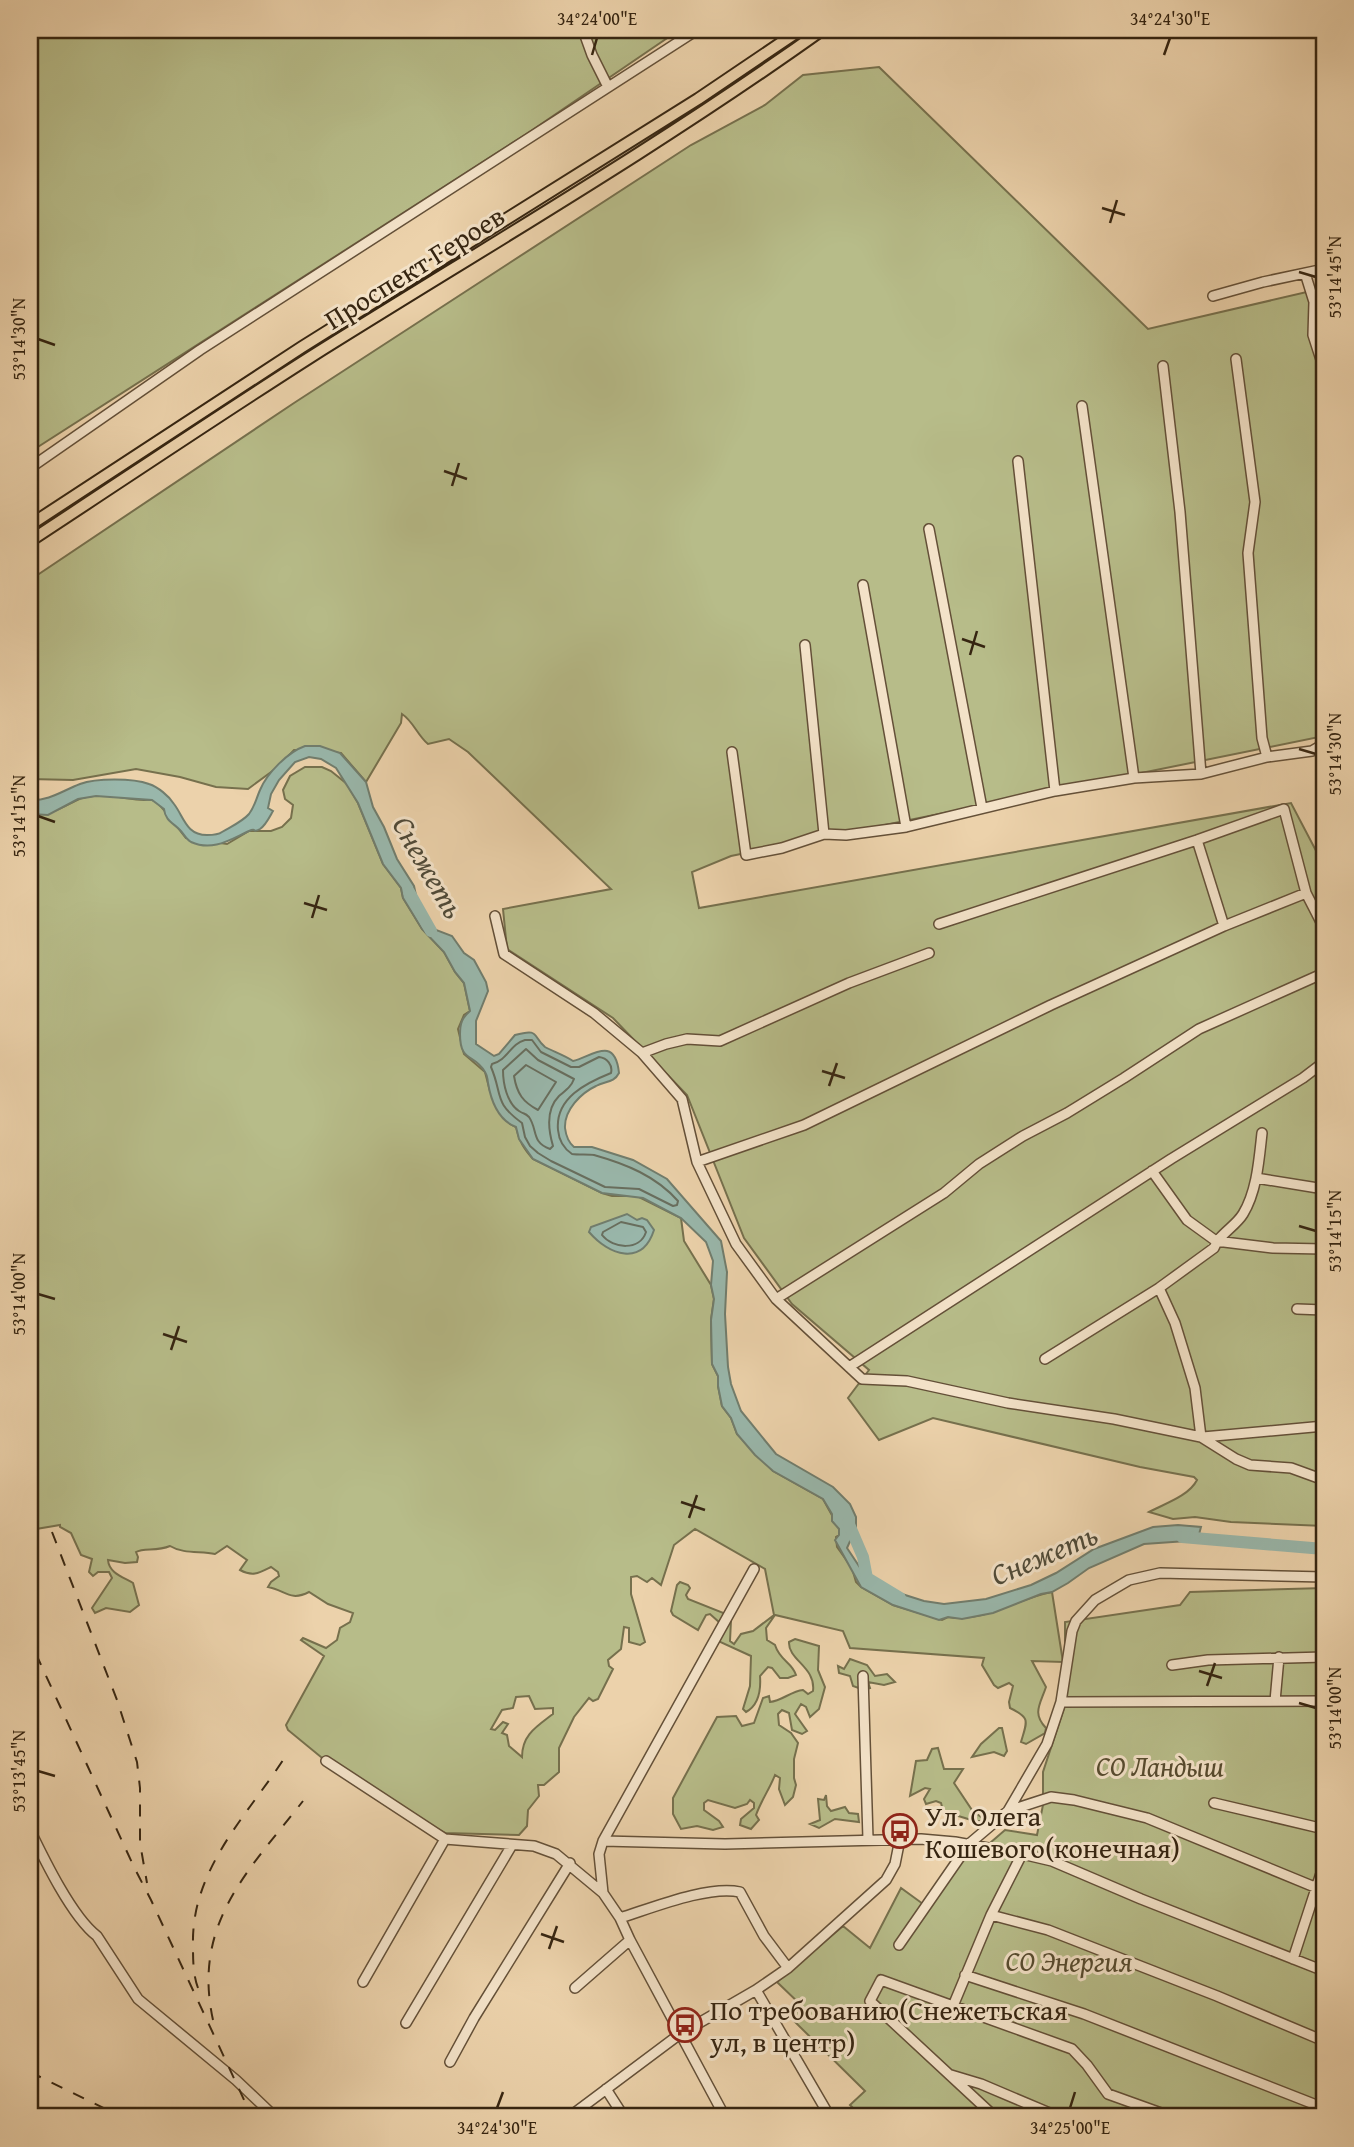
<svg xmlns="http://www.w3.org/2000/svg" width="1354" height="2147" font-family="'Gentium Book Plus',serif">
  <rect width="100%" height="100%" fill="#ecd2ab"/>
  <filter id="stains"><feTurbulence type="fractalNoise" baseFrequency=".00286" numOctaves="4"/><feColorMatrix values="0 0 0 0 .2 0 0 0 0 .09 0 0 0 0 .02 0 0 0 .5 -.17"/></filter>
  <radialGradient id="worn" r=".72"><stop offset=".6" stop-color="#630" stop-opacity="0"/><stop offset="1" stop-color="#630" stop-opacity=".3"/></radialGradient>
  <!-- green -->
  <path fill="#b7bc89" stroke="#76704d" stroke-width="2" fill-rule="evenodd" d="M30,30H679L528,133L30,452Z
    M879,67L1148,329L1324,288V736L731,856L692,872L699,908L1291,803L1324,866V1526L1231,1522L1195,1517L1173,1519L1149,1512C1164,1504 1189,1496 1197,1480L1194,1477L1140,1467L933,1418L879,1440L848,1398L869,1370L792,1304L744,1238L687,1095L613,1018L507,949L503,909L611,889L468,752L449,739L428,744C418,736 413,721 402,714L401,723L366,782L341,753L294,750L278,767L248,789L216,787L180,777L136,769L73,780L30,779V580L294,403L691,145L765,105L803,75Z
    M305,767H322L331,771L347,784L358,803L383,864L401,888L403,898L422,929L444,952L455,972L464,983L470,1011L464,1015L458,1029L464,1054L485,1072L490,1091L510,1124L516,1127C519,1141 524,1149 533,1159L602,1193L612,1196H637L681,1218L684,1241L711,1285L714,1299L711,1320L712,1364L718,1376V1386L722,1406L731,1418L737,1434L773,1471L823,1499L839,1528V1535L836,1537L837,1547L852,1568L856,1582L861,1587L893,1605L942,1620L948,1617C986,1623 1017,1598 1052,1592L1063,1662L1032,1661L1046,1687C1040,1705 1032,1713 1046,1728L1045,1733L1026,1744L1021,1742C1027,1721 1031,1718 1010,1708L1009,1702L1013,1686L1009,1683L998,1688L994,1685L982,1665L984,1658L850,1648L843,1631L775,1615L766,1628L767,1640L775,1645C780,1661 792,1662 796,1675L788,1678H780L772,1668L768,1667L760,1676C761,1690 759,1705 746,1712L743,1709L750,1686L751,1656L718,1641L720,1623L710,1614L706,1615L698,1630L673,1615L671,1611L677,1585L680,1582L688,1585L690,1588L686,1595L688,1599L726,1614L731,1620L730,1641L734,1644L741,1634L753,1631L774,1615L765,1569L695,1529L674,1545L661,1585L652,1578L647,1582L637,1576L631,1577V1594L645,1642L640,1645L629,1642V1628L624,1627L621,1649L608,1660L609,1666L613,1669L598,1699L593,1701L589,1698L574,1717L559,1748V1772L544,1785H538L539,1796L528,1810L527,1826L519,1835L445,1833L372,1794L338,1771L288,1730L286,1725L324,1656L301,1640L303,1638L326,1648L337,1640L340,1628L350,1622L353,1613L328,1604L309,1592C290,1602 285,1590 268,1587L271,1582L279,1576L278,1572L271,1567C259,1573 253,1577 240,1570L247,1560L227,1546L215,1554C200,1551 183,1554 170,1546C156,1552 144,1547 136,1552L138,1557L137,1562L125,1563L108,1560C109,1573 123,1577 133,1583L139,1605L130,1612L106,1608L95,1613L92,1608L112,1578L109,1572H98L93,1576L89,1572L92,1559L81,1555L71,1533L60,1527V1525L30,1530V814C46,817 61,808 75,801C97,790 122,799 144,800C149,800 150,799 155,801C161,804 180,831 186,838L227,844L249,831H271L282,827L291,818L293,805L285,799L283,790L290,776ZM529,1696L535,1709L553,1708V1714C536,1727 522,1735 522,1757L509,1746L507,1735L502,1733L508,1724L503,1722L495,1730L491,1729L502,1710L513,1708L516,1697Z
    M1324,1588V2117H862L850,2105L865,2091L791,2018L802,2006L777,1982L843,1926L870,1948L901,1888L923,1904L968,1850L990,1851V1843L1005,1830L1037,1835L1043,1805V1772L1065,1705V1622L1180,1605L1190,1592Z
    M795,1639L819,1646L818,1670L825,1687L819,1709L810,1717L806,1707L801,1704L795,1714L807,1731L802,1734L792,1730L789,1713L782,1710L778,1714L779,1725L791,1733L798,1743L794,1759V1778L796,1785L793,1797L785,1805L779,1789L780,1778L775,1775C770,1788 761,1801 756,1815L759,1820L751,1829L740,1825L741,1819L754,1808V1803L750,1800L747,1804L735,1808L708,1800L704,1803V1810L719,1821L723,1827L713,1830L697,1826L681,1829L673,1814V1798L717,1717L736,1716L742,1726L754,1723L763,1698L769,1696L770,1702C782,1701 791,1691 803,1690L808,1694L813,1691C816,1667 788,1660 789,1642Z
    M850,1659L867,1665L875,1676L887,1674L895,1682L884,1685L868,1682L870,1688L864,1690L853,1686L850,1676L839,1673L838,1666L844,1669Z
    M999,1728H1002L1007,1751L1004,1756L994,1752L972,1757L981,1744Z
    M938,1748L944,1769H963L954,1783L972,1810L986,1821C969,1823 963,1814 944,1814L941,1803L936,1801L926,1804L924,1799L930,1789L925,1788L910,1796L916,1761L927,1760L932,1749Z
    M826,1795L827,1806L831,1811L845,1807L849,1813L858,1814L859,1822L835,1819L819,1828L810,1824L820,1820L818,1799L824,1800Z"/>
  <!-- water -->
  <path fill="#99b7ab" stroke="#717d6d" stroke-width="2" d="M305,746H320L340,753L366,782L373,807L384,827L397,859L414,886L420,914L436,930L452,936L464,953L474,960L486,982L488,991L476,1021V1044L494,1056L499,1054L515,1035C540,1028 532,1036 545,1047C550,1050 566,1056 573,1061C591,1057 615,1034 619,1073C614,1083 605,1081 596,1086C581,1093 564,1110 565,1128C566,1136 568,1142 574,1147H592L633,1160L667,1179L721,1241L727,1272L725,1314L728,1367L731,1384L741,1411L776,1454L833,1487L850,1504L856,1517V1528L847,1548L863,1572L880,1587L924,1601L944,1604L986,1599L1031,1585L1056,1573L1094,1549L1153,1527L1178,1525L1201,1527L1197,1542L1187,1541L1144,1544L1089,1568L1068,1583L1052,1592L1041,1594L993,1613L962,1619L948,1617L939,1620L893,1605L861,1587L835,1540L839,1535V1529L832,1521V1514L823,1499L773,1471L755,1455L737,1434L731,1418L722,1406L718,1386V1376L712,1364L711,1320L714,1299L711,1285L713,1261L706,1242L681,1218L643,1198L602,1193L533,1159L519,1139L516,1127C498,1120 491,1101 488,1083C487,1077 488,1077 485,1072C474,1053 460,1063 460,1034C460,1023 462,1018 470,1011L464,983L455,972L444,952L422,929L403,898L401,888L383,864L358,803L336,768L321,759L309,757L295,762L279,780L271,794L268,808L273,811C270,816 266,825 260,829C251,834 258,827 249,831C231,839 213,852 191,842C186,839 184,834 180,830C173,823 165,820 164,809L152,800L96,796L78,799L48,815L30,814V800C49,801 62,791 80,784C96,778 133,778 149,784C158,787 169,796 174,804C184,817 186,835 207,835C212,835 218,835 222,832C230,827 242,822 249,814C255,806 256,799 260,790C267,773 288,752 305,746Z
    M627,1214L637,1220L642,1218L647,1220L654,1230C642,1267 609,1255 589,1232L591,1227Z"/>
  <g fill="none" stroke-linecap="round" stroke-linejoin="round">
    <!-- shore -->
    <path stroke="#686e5e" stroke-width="2" d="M525,1040H532L541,1052L571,1067H579L599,1057C607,1058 613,1065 611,1073C586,1083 555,1098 558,1130C559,1141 563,1148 572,1154C579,1155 588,1154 594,1155C626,1164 656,1176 678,1201L677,1205L673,1206L639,1189L605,1187L551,1161L538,1153L530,1146L525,1137L522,1123C493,1102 503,1095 491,1067L492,1064C508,1060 510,1044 525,1040Z
      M526,1049L538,1060L574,1079C571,1087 566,1090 559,1096C546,1109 548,1129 553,1146L550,1149C531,1142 538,1130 529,1117C524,1112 525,1115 519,1111C507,1103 503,1084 503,1070Z
      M526,1065L556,1082L538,1110C523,1102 517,1094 514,1076Z
      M621,1222L643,1227L646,1232C640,1251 613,1249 602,1235L603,1232Z"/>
    <!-- river -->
    <path stroke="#99b7ab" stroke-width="12" d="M409,892L431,931
      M848,1522L863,1557L867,1578L900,1598
      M1182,1537L1324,1549"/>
    <!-- minor casing -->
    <g stroke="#645038" stroke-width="12">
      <path id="minor" d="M583,30L592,55L608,87
        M1305,273L1314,302L1313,335L1324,369
        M1213,296L1263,282L1324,269
        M1236,359L1255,502L1248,553L1262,738L1267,757
        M1163,366L1180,512L1201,774
        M1082,406L1134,778
        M1018,461L1055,791
        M30,468L200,350L697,30
        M929,529L982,808
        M863,585L906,827
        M805,645L824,834
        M732,752L746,855L782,848L824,834L846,835L906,827L1055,791L1134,778L1201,774L1267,757L1312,751L1324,744
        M1197,840L1224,926
        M495,916L504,954L594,1013L642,1053L682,1099L697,1162L736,1244L776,1299L862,1379L907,1381L1008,1403L1114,1419L1201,1437L1236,1459L1250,1465L1291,1468L1324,1480
        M939,924L1197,840L1284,809L1306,893L1324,928
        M642,1053L666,1044L687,1039L720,1041L849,983L929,953
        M697,1162L804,1125L1051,1005L1224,926L1306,893
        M1152,1171L1187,1220L1216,1241L1273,1248L1324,1249
        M1256,1178L1324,1189
        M1159,1288L1175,1323L1195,1388L1201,1437
        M776,1299L944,1193L979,1164L1023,1136L1067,1113L1124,1078L1199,1029L1324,973
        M1297,1309L1324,1310
        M1045,1359L1159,1288L1214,1248C1219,1234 1235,1227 1243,1214C1257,1191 1259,1160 1262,1133
        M849,1367L1171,1159L1303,1078L1324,1062
        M1203,1437L1324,1426
        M1172,1665L1208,1660L1324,1657
        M863,1676L868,1839
        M1275,1701L1279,1657
        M1061,1702L1324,1701
        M326,1761L445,1839L534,1846L556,1854L603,1893L620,1918L630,1940L725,2117
        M1214,1803L1324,1829
        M1008,1811L1051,1797L1074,1800L1147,1818L1317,1888
        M30,1830C44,1859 72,1917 97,1936L138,1999L236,2080L275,2117
        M603,1841L725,1844L921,1839L955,1842L1022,1854L1052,1861L1141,1899L1324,1971
        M603,1893L599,1854L603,1841L754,1569
        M991,1915L1048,1930L1217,1996L1324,2041
        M620,1918C652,1908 708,1885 740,1892L764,1936L788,1968
        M899,1945L969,1844L1008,1811L1047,1744L1061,1702L1072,1631L1076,1621L1095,1600L1129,1580L1160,1573L1324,1577
        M1293,1959L1324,1864
        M965,1975L1084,2014L1324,2108
        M363,1982L445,1839
        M575,1988L630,1940
        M756,1990L830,2117
        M953,2006L991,1915L1022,1854
        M406,2023L512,1845
        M450,2062L474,2018L570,1863
        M951,2075L981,2084L1059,2117
        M606,2089L624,2117
        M569,2117L680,2034L756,1990L788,1968L886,1880L895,1864L900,1839
        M995,2117L870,2001L881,1980L1072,2049L1087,2065L1108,2094L1172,2117"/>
    </g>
    <!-- major casing -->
    <g stroke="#362511" stroke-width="14">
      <path id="major" d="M30,525L302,347L698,99L800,30
        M30,541C123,480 215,418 309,358C481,250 657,148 822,30"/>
    </g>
    <!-- minor -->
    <use href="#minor" stroke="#f3e2c8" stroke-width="9"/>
    <!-- major -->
    <use href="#major" stroke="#ecd2ab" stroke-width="10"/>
    <!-- rail -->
    <path stroke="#362511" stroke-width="2" stroke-dasharray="12 12" stroke-linecap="butt" d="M52,1532L117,1700L137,1762L140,1788V1843L147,1883
      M36,1654L134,1867L151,1900L252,2117
      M198,1988C193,1975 193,1959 193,1945C191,1868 249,1814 287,1754
      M213,2020C192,1924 248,1871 303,1801
      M30,2072L122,2117"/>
  </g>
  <!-- ticks -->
  <path fill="none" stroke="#362511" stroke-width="2.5" d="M592,55L597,38M1164,55L1170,38M1102,208L1125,215M1110,223L1117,200M1299,272L1316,277M38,339L55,345M444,471L467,479M452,486L459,463M962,639L985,647M970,655L977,631M1299,749L1316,754M38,816L55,822M304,903L327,910M312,918L319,895M822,1071L845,1078M829,1086L837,1063M1299,1226L1316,1231M38,1294L55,1299M163,1334L187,1342M171,1350L179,1326M681,1502L705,1510M689,1518L697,1495M1199,1671L1222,1678M1207,1686L1215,1663M1299,1703L1316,1708M38,1771L55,1776M541,1934L564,1942M549,1949L557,1926M497,2108L503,2092M1070,2108L1075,2092"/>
  <!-- icons -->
  <defs>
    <g id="bus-ring" transform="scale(1.75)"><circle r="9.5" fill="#f3e2c8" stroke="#8f2418" stroke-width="1.5"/><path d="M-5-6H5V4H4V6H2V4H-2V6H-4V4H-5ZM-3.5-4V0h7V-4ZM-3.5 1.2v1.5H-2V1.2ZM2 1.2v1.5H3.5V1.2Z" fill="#8f2418"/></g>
  </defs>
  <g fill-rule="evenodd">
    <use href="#bus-ring" x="900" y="1831"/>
    <use href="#bus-ring" x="685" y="2025"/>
  </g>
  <g text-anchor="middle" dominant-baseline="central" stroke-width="6" stroke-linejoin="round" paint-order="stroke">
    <!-- street labels -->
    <g font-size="28" fill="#362511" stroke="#f3e2c8">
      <text transform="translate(414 267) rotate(-32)">Проспект Героев</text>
    </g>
    <!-- park labels -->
    <g font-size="28" font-style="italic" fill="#564b2f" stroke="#f3e2c8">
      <text x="1160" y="1765">СО Ландыш</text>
      <text x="1069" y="1960">СО Энергия</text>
    </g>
    <!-- poi labels -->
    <g font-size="28" fill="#362511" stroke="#f3e2c8" text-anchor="start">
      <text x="925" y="1815">Ул. Олега<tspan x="925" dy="32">Кошевого(конечная)</tspan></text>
      <text x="710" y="2009">По требованию(Снежетьская<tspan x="710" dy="32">ул, в центр)</tspan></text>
    </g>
    <!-- water labels -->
    <g font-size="30" font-style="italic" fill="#4f4a38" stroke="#f3e2c8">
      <text transform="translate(429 867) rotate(60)">Снежеть</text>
      <text transform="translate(1044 1554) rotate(-23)">Снежеть</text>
    </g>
  </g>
  <!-- margin -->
  <rect width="1354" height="2147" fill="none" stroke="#ecd2ab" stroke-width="77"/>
  <rect x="38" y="38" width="1278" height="2070" fill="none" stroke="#362511" stroke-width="2.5"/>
  <g font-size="18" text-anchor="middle" fill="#362511">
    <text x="597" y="25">34°24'00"E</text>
    <text x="1170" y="25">34°24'30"E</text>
    <text transform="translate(1335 277) rotate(-90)" y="6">53°14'45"N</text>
    <text transform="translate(19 339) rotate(-90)" y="6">53°14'30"N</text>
    <text transform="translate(1335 754) rotate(-90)" y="6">53°14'30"N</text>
    <text transform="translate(19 816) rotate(-90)" y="6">53°14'15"N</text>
    <text transform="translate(1335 1231) rotate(-90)" y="6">53°14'15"N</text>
    <text transform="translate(19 1294) rotate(-90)" y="6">53°14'00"N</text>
    <text transform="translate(1335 1708) rotate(-90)" y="6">53°14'00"N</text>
    <text transform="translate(19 1771) rotate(-90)" y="6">53°13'45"N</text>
    <text x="497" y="2134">34°24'30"E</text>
    <text x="1070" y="2134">34°25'00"E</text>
  </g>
  <rect width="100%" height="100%" filter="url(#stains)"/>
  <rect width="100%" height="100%" fill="url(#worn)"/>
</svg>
